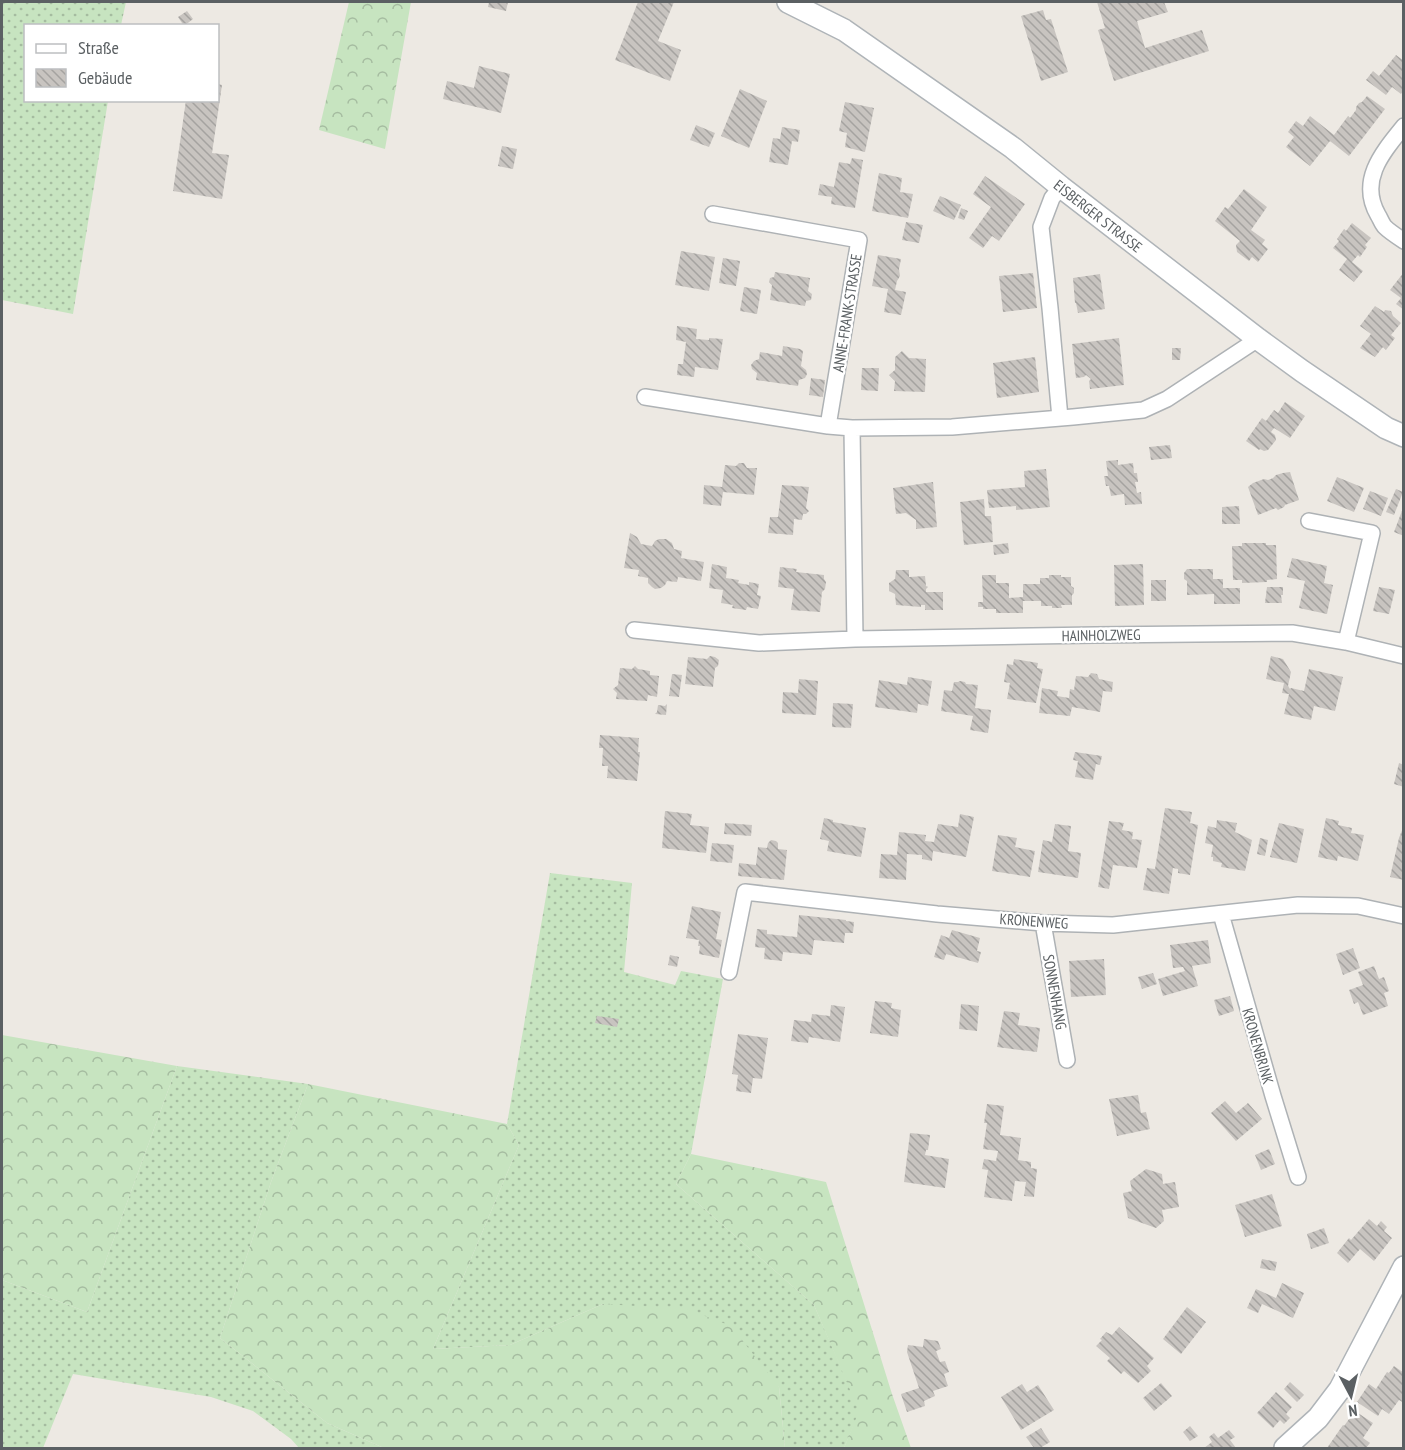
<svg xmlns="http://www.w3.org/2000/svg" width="1405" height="1450" font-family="'PT Sans Narrow',sans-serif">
  <defs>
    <pattern id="grass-dots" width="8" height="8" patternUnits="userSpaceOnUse" patternTransform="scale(1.5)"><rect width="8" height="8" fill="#c7e4c0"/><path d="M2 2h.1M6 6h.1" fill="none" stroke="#a5bca0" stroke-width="1.8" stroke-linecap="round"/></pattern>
    <pattern id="forest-crowns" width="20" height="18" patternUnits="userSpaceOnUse" patternTransform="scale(1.5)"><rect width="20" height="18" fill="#c7e4c0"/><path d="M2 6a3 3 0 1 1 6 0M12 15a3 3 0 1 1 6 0" fill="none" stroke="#a5bca0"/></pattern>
    <pattern id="building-back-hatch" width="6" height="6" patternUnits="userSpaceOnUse" patternTransform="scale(1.5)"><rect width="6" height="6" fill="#c8c4c0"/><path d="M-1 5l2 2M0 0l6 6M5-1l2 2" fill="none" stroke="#a5a3a0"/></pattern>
  </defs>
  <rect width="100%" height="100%" fill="#ede9e3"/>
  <!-- grass -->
  <path fill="url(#grass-dots)" d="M2,2H126L121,25L26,26V100L108,101L73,314L2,300Z
    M550,873L632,883L624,972L675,985L681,971L723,979L691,1154L676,1184L814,1305L860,1411L844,1448H785L779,1387L603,1304L510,1345L433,1349L519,1145L507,1124Z
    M177,1066L308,1084L271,1182L220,1338L327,1423L384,1448H299L291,1439L253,1411L211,1397L73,1374L43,1448H2V1280L87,1312Z"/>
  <!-- forest -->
  <path fill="url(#forest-crowns)" d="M349,2H411L385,149L319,130Z
    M2,1035L177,1066L87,1312L2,1280Z
    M308,1084L507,1124L519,1145L433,1349L510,1345L603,1304L687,1309L731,1326L779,1387L785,1448H384L327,1423L220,1338L271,1182Z
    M691,1154L826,1182L892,1394L911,1448H844L859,1411L814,1305L676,1184Z"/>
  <!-- building -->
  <path fill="url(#building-back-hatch)" d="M489,2H508L506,11L488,7Z
    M638,2H674L658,41L681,50L670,81L615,60Z
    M1097,2H1164L1168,12L1137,21L1145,48L1202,30L1209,51L1114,81L1098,30L1105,28Z
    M1043,10L1046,20L1051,19L1068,72L1041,81L1021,16Z
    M187,11L193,19L184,26L178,17Z
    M1396,55L1404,61V90L1401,94L1392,87L1386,95L1366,80L1373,71L1379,76Z
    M479,66L510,74L501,113L443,99L447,81L474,88Z
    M218,84L222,85L212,153L229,155L222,199L173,191L186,100H218Z
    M740,89L767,101L749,148L721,136Z
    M1367,96L1385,109L1349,156L1330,141L1310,166L1286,147L1294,137L1288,132L1296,121L1303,126L1310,116L1334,135L1348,116L1350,118L1356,110V107L1359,103L1362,102Z
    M845,102L874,108L865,152L845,147L847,133L839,131Z
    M696,125L715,133L709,147L690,140Z
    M782,127L800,130L798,142L792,141L788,165L769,162L773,138L780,139Z
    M502,146L517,149L513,169L498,166Z
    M852,158L863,160L855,208L831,204L832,197L818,195L820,184L834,187L839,162L850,164Z
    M879,173L902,178L900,192L913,194L908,218L872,211Z
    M985,176L1025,204L999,241L992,236L983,248L969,238L991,207L973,194Z
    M1244,189L1267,207L1251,230L1265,240L1262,244L1268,249L1258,262L1252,257L1249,261L1237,252L1236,245L1240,241L1215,221L1225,207L1228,209Z
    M940,196L961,205L954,220L933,211Z
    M961,208L968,211L964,220L958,218Z
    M906,222L923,225L919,243L902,240Z
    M1352,223L1371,238L1365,245L1367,247L1360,257L1358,255L1352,262L1363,271L1354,282L1339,270L1347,259L1333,248L1339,241L1337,239L1344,229L1346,231Z
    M681,251L715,257L709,291L675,285Z
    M878,255L901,259L899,269L900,276L897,281L895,290L906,292L901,315L884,312L888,289L872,286Z
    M723,258L740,261L736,286L719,283Z
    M775,272L810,278L808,291L812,294L811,300L806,301L805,306L770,300L772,285L769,282L770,278L774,277Z
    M1404,272V310L1396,304L1401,298L1390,290Z
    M1033,273L1037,308L1003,312L999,276Z
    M1100,274L1105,309L1078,313L1076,303H1075L1073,278Z
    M744,287L761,290L757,314L740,311Z
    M1375,306L1384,312L1385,310L1391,311L1393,316L1401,323L1391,335L1395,338L1386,350L1383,347L1375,357L1360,348L1371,334L1360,326Z
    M677,326L697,329L696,339L709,340V338L723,339L718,370L695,367L694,377L677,375L678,364H683L686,342L676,340Z
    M1119,338L1124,385L1090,389L1089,381L1091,379L1086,375L1084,377L1076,378L1072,344Z
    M783,346L800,349L803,351L801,366L806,370L807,374L805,378L799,380L798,386L756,380L757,373L752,369L751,365L754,361L759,359L760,352L782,356Z
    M1172,348H1181L1180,360H1172Z
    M902,351L909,358L926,359L925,392L894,391L895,381L889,375L895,370V357Z
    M1035,357L1039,392L997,398L993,363Z
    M862,368H879L878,391L861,390Z
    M811,378L825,380L823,397L809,395Z
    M1285,402L1305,416L1290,438L1274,428L1271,432L1275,435L1276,440L1268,450L1264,451L1260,449L1259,450L1246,441L1262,418L1266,421L1274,410L1278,413Z
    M1170,445L1172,458L1151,460L1149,447Z
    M1118,460V465L1133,463L1134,473H1137L1138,482H1135L1137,493L1141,492L1142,504L1125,505L1124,494L1111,496L1109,486H1106L1104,476H1108L1106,461Z
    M739,463H744L747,468H757L754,495L723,492L721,506L703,504L704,485L722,487L725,465L736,466Z
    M1046,469L1050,507L1016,510V506L989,508L987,490L1025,487L1024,471Z
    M1290,472L1299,500L1285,505L1284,507L1278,510L1276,508L1258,515L1248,487L1253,483L1264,479L1268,480L1273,478L1276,475L1283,473Z
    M1337,477L1364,488L1354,512L1327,501Z
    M933,482L937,527L916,529V520L906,513L896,514L893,488Z
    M782,485L809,487L806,508L809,511L806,514H803L802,520L794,519L793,535L768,533L770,517H778Z
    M1396,489L1403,492L1394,515L1386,512Z
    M1370,491L1388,498L1381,516L1363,509Z
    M984,499L985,516H991L993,542L964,545L960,502Z
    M1239,506L1240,524H1222V507Z
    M1403,508H1404V536L1394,532Z
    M630,533L637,537L641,544L652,546L655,541L659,539H666L672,543L674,549L682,551L681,558L704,562L701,581L678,577L677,582L667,581L665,585L661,588L655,589L652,587L648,583V578L638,576L639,570L624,568Z
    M1008,543L1009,553L994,555L993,545Z
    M1242,543H1266V545H1276L1277,579L1267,580V582L1242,583V580H1233L1232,546H1242Z
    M1292,558L1327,566L1324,583L1333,585L1327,614L1299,608L1305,581L1287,577Z
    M712,564L727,567L726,578L739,580L738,583L749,585V582L759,584L757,595L761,596L758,609L747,607L746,610L732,608L733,605L721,603L723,590L709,588Z
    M1143,564L1144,605L1115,606L1114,565Z
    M780,567L797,569L796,572L824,575V579L826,582L825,589L822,592L820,612L791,610L794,589L778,587Z
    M1187,569H1213V579H1223V588H1240V604H1214V594L1187,595V581L1184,579V573Z
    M896,570H909V577L925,576L926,586L928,587L926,589V592H943V610H925V605H921V607L896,605L895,594L889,591V583L895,579Z
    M982,575H996V583H1009V598L1023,597V584H1040V578H1049V575H1061V577H1071V586L1074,588V593L1072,595V605H1061L1062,608H1052V606H1041V601H1023V613H996V609H983V607H978V602H983Z
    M1151,580H1166V601H1151Z
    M1267,587H1283V595H1281L1282,603H1265Z
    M1379,587L1395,590L1389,614L1373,611Z
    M710,656L715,657L719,660L718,666L715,668L713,687L685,684L688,657L707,659Z
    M1271,656L1283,659L1291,672L1288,686L1290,689L1291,688L1304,691L1309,669L1343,677L1335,711L1314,706L1311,720L1284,714L1289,694L1282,693L1284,683L1266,679Z
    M1014,659L1038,663L1037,668L1043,669L1036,703L1007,699L1010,683L1004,682L1007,664L1013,665Z
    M635,666L638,669L650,671V675L659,676L657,697L648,695L647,701L616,699L617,693L613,689L618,685L620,668L632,669Z
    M1091,673L1097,674L1099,679L1113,682L1112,692L1103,691L1100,712L1072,707L1070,716L1039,713L1042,688L1058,691L1057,696L1069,698L1070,689L1074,690L1076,676L1088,677Z
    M672,674L682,675L679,697L669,696Z
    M908,677L932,681L928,706L918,704L917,713L875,707L879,680L907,685Z
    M799,679L818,681L816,715L782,713L783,692L798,693Z
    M960,681L965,682L966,684L978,685L975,708L991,710L988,733L970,730L973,716L941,711L944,690L952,691L954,682H958Z
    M833,703L853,704L851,728L832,727Z
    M667,704L666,715L655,714L657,712L658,705L665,706Z
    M600,735L639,738L638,752H640L637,781L607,778L608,766H602L603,748H599Z
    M1075,752L1102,756L1100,765L1096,764L1093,780L1075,777L1078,761L1073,760Z
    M1399,763L1404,765V787L1394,784Z
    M1165,808L1192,812L1190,823L1198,825L1190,875L1178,873V869L1173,868L1169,894L1143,890L1147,868L1155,869Z
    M665,811L692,814L690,825L709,827L706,853L662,848Z
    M960,814L974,817L966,857L933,851L932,861L922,859V855L907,854L906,880L879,878L881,854L897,855L899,832L926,835L925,841L934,842L938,824L958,827Z
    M824,818L833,820V822L866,828L861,857L827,851L829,841L820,839Z
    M1326,818L1339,821L1338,825L1352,828L1351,833L1364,835L1358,861L1338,856L1337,861L1318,857Z
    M1217,820L1237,823L1235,832L1252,840L1245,871L1221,867L1222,863L1213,861V857H1211L1213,845L1205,843L1208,826L1216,828Z
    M1109,821L1124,823L1122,830L1133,832L1132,839L1142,840L1137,868L1113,865L1109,889L1098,887Z
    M725,823L752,825L751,836L724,834Z
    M1279,823L1304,829L1297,863L1270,857Z
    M1055,824L1071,826L1068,851L1081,853L1078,878L1038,872L1043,840L1052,842Z
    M1404,825V880L1390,877L1399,838Z
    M998,835L1017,838L1015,847L1035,851L1030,877L992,871Z
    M1260,838L1268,840L1265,856L1257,854Z
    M771,840L776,841L778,843V849L787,850L784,880L738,876L739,863L756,865L758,847L767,848L768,843Z
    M712,843L734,845L732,863L710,861Z
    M692,906L721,912L716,939L722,940L719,958L699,954L700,946H698L699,940L686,938Z
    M799,915L846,920V921L854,922L853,933H845L844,943L814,940L812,955L783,952L782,961L764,959L765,948L755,947L757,929L767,930V934L797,937Z
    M952,930L980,938L977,951L981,952L978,963L946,954L944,960L934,957L941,935L949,938Z
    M1208,940L1211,963L1192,966L1198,986L1163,996L1158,979L1185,971L1183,967L1173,968L1170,945Z
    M1353,948L1360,968L1343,975L1336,954Z
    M670,955L679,957L677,967L668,965Z
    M1104,959L1106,995L1071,997L1069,961Z
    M1374,966L1379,979L1384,977L1389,991L1384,993L1388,1006L1363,1015L1358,1002L1354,1004L1349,990L1363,985L1358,972Z
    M1153,973L1157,984L1142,989L1138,977Z
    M1230,996L1234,1011L1219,1016L1214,1000Z
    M875,1001L892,1003L891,1008L901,1010L898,1037L870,1033Z
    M961,1004L979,1006L977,1031L959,1029Z
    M831,1005L845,1007L840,1042L809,1037L808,1043L791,1041L794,1020L811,1022L812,1014L830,1016Z
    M1004,1011L1020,1013L1018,1025L1040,1028L1037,1052L997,1047Z
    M597,1016L619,1019L617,1027L595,1023Z
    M738,1034L768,1038L762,1079L753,1078L751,1093L736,1091L738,1075L732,1074Z
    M1138,1095L1141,1113L1146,1112L1150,1129L1117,1136L1109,1099Z
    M1225,1101L1236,1113L1248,1103L1262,1119L1236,1141L1211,1113Z
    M987,1104L1004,1106L1000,1135L1021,1138L1018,1160L1031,1162V1168L1037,1169L1034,1197L1024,1196L1026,1182L1015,1181L1012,1201L984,1197L988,1170L982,1169L984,1159L996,1161L998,1151L983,1149L987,1123H984Z
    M910,1133L930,1135L928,1150H926L925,1155L949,1159L945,1188L904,1182Z
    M1269,1149L1275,1164L1261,1170L1255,1155Z
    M1146,1169L1162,1174L1163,1184L1175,1182L1179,1207L1162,1210L1164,1221L1156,1228L1128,1218L1123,1193L1132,1191L1130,1181Z
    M1272,1194L1282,1226L1245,1237L1235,1205Z
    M1369,1219L1377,1226L1381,1221L1387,1227L1384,1231L1392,1238L1374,1261L1360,1249L1348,1263L1337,1253L1349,1238L1351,1240Z
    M1324,1228L1329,1243L1311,1249L1307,1234Z
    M1262,1259L1277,1262L1275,1271L1260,1268Z
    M1282,1283L1304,1293L1293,1318L1262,1304L1258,1313L1247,1308L1256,1289L1276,1298Z
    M1187,1307L1206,1322L1181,1354L1163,1339Z
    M1119,1327L1154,1358L1147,1366L1151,1371L1138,1383L1124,1371L1121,1374L1107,1361L1110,1358L1096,1346L1102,1340L1100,1339L1106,1332L1112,1335Z
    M924,1339L938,1341L941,1349L936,1351L940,1362L945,1361L949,1372L944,1374L948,1386L933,1391L935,1396L924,1401L925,1406L907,1412L901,1394L919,1388L907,1352L908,1345L923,1347Z
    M1394,1366L1404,1373V1403L1399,1400L1389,1414L1382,1409L1378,1416L1357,1402L1369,1384L1376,1389L1387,1372L1389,1373Z
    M1290,1382L1304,1395L1297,1402L1284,1389Z
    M1161,1383L1172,1396L1154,1411L1143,1398Z
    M1022,1384L1027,1392L1038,1385L1054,1410L1021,1430L1001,1397Z
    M1276,1392L1292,1407L1286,1414L1290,1418L1284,1424L1280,1420L1273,1428L1257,1413Z
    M1355,1411L1373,1423L1363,1438L1370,1443L1366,1448H1327L1343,1425L1344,1426Z
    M1190,1426L1198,1436L1190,1441L1183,1432Z
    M1041,1428L1050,1442L1040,1448H1034L1026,1437Z
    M1229,1430L1235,1437L1230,1440L1236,1448H1204L1212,1442L1209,1437L1214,1433L1218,1438Z"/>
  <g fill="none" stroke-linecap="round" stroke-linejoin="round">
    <!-- street casing -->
    <g stroke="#aeb2b5" stroke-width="18">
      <path id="street" d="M1404,126C1383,152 1358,180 1378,215C1380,218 1382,224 1385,227C1390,232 1398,237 1404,241
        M713,214L859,240L828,426
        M645,397L828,426L852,428L952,427L1073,417L1143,410L1167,399L1258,339
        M1060,418L1050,308L1041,227L1052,198L1061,187
        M1309,521L1372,533L1346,642
        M634,630L759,643L855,639L852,428
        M855,639L1095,635L1292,633L1346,642L1404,656
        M1221,914L1273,1096L1298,1177
        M1043,923L1067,1060
        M729,972L745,892L937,914L1043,923L1113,925L1298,905L1358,906L1404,916"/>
    </g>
    <!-- secondary casing -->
    <g stroke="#afb4b8" stroke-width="24">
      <path id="secondary" d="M788,2L844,30L1013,148L1061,187L1258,339L1302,371L1386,428L1404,436
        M1285,1448L1318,1418L1340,1389L1404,1267"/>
    </g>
    <!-- street -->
    <use href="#street" stroke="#fff" stroke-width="15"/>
    <!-- secondary -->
    <use href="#secondary" stroke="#fff" stroke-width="21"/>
  </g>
  <g text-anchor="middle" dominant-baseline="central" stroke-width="4.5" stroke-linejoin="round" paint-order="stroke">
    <!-- street labels -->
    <g font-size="15" fill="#5b6063" stroke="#fff">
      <text transform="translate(1098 216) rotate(38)">EISBERGER STRASSE</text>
      <text transform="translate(847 313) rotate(-81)">ANNE-FRANK-STRASSE</text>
      <text transform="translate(1101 635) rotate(-1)">HAINHOLZWEG</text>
      <text transform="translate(1034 921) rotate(4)">KRONENWEG</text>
      <text transform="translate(1055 992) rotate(80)">SONNENHANG</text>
      <text transform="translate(1258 1046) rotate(74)">KRONENBRINK</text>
    </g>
  </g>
  <!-- border -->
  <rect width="1405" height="1450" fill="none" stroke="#5b6063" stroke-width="6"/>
  <!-- legend -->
  <rect x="24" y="24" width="195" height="78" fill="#ffffff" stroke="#bdbfc1" stroke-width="1.5"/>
  <rect x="36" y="44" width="30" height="9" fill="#ffffff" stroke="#bdbfc1" stroke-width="1.5"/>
  <text x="78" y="54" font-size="18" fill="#5b6063">Straße</text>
  <rect x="36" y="69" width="30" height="18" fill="url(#building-back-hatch)" stroke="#bdbfc1" stroke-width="1.5"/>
  <text x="78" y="84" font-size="18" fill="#5b6063">Gebäude</text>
  <!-- north arrow -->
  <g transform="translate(1351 1396) rotate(173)" stroke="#ffffff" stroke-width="4.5" paint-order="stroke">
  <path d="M0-4.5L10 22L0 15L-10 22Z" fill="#5b6063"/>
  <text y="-9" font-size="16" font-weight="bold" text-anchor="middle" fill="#5b6063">N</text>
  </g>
</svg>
